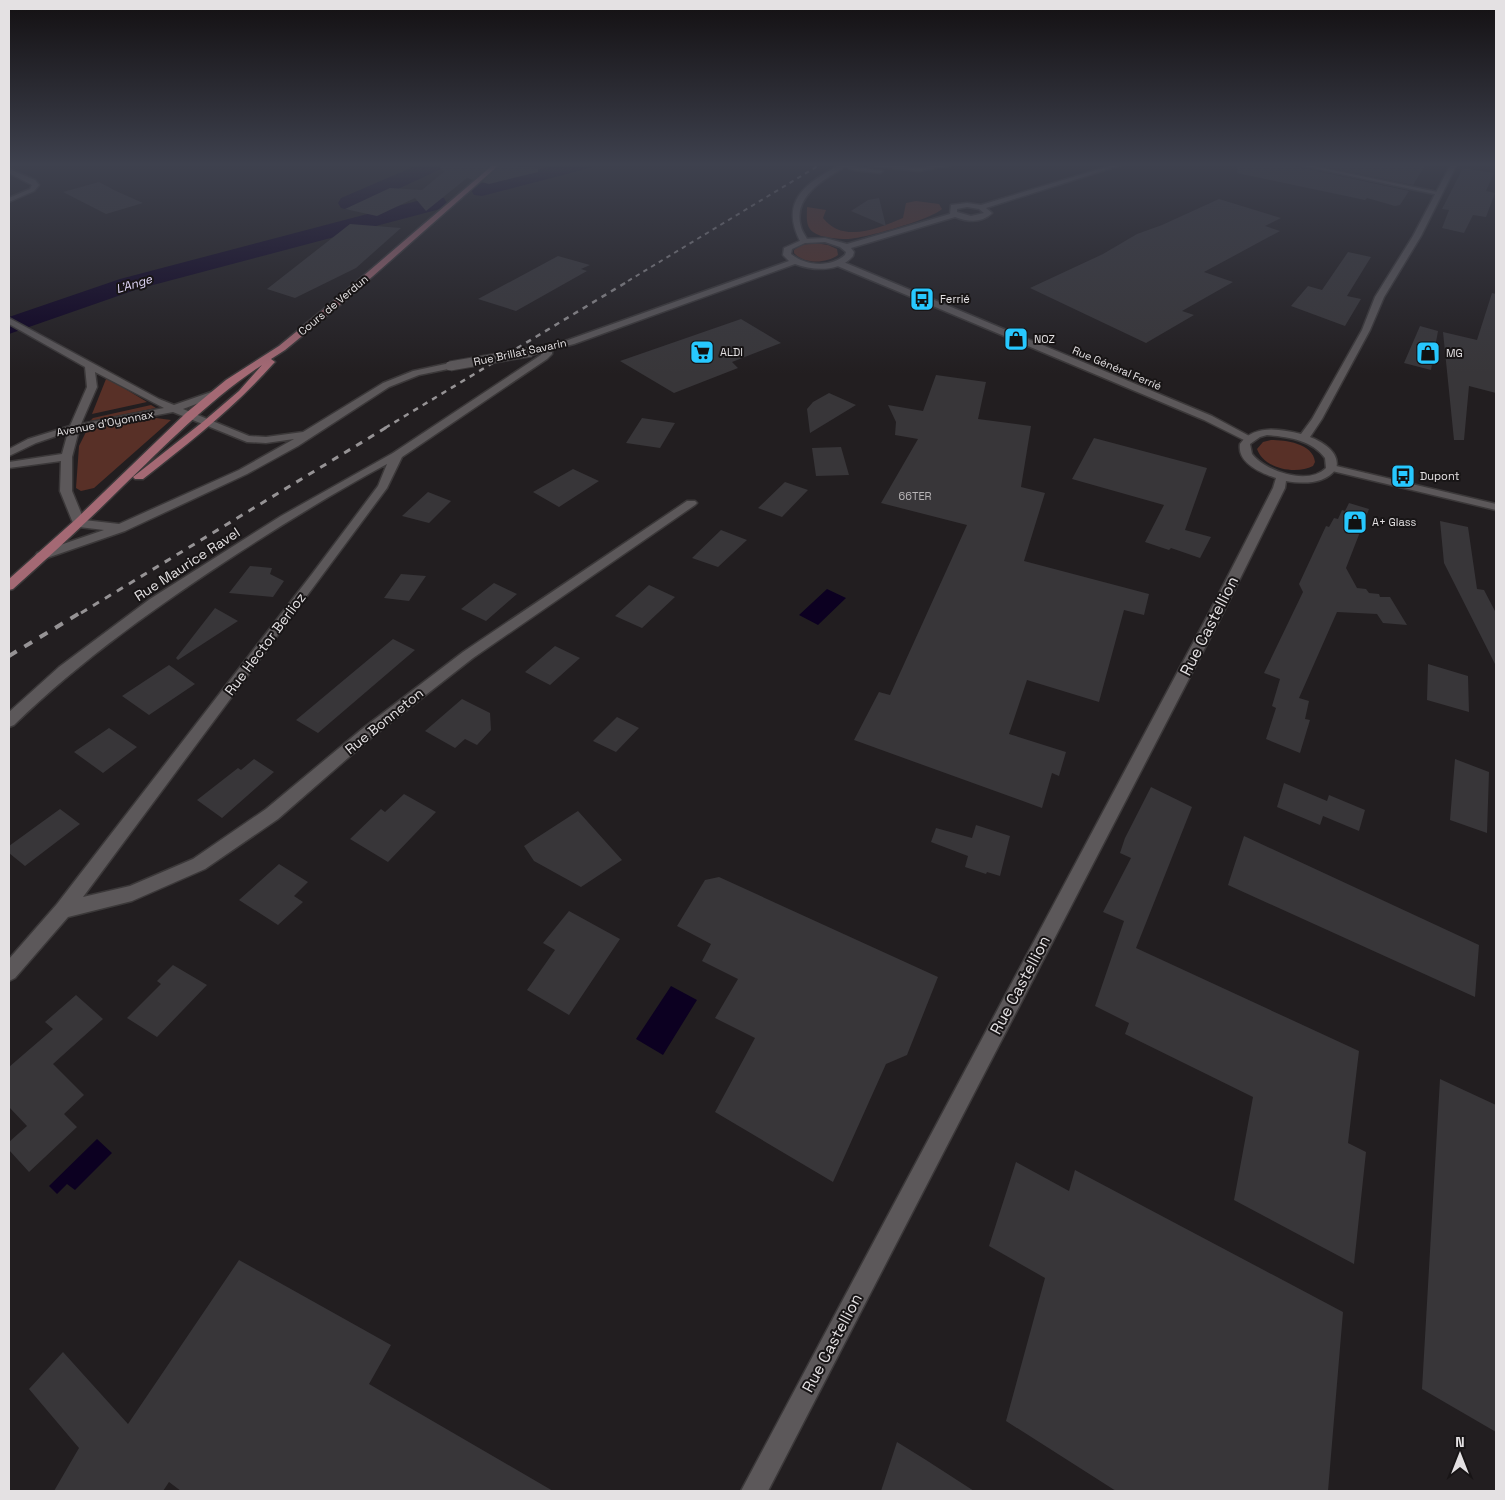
<svg xmlns="http://www.w3.org/2000/svg" width="1505" height="1500" font-family="'Space Grotesk',sans-serif">
  <rect width="100%" height="100%" fill="#221e20"/>
  <!-- green -->
  <path fill="#583027" d="M916,201L939,204L942,209C932,219 863,239 847,239C838,239 821,238 813,232C805,226 807,216 807,207L826,210L823,218C843,244 879,228 903,218L906,203Z
    M815,243L828,245L837,249L838,255C826,264 803,264 794,253V250L801,245Z
    M106,379H109L147,402L92,414Z
    M151,405L156,408L90,421L93,418Z
    M156,418L171,420L94,488L81,491L76,488L79,446L87,430L131,421Z
    M1271,440C1285,440 1313,443 1315,462L1313,466C1296,475 1264,469 1257,449L1263,442Z"/>
  <!-- water -->
  <path fill="#0c0021" d="M827,589L846,598L818,625L799,615Z
    M671,986L697,1000L663,1055L636,1039Z
    M97,1139L112,1153L75,1190L67,1184L57,1194L49,1186Z"/>
  <g fill="none" stroke-linecap="round" stroke-linejoin="round">
    <!-- river -->
    <path fill="#0c0021" fill-rule="evenodd" d="M420,164H446L443,168L357,208L349,210L341,208L338,203L341,198Z
      M561,164H593L590,168L482,196L474,195L471,190L474,185Z
      M436,196L444,198L447,203L444,208L138,289L9,334V317L120,279Z"/>
  </g>
  <!-- building -->
  <path fill="#383639" d="M441,164L490,165L473,180L467,178L426,211L415,198L377,216L345,209L390,188L422,190L445,171L440,169Z
    M1238,164H1292L1294,166L1409,191L1400,205L1395,206L1367,198L1365,200L1237,173Z
    M1311,164H1426L1413,185Z
    M501,165L538,168V172L489,184L482,182Z
    M1463,168L1494,173L1486,191L1495,193L1486,217L1473,215L1464,233L1442,228L1449,210L1442,209Z
    M99,182L116,191L143,203L106,214L63,192Z
    M879,198L886,226L851,211L868,200Z
    M1219,199L1281,218L1265,226L1280,231L1204,272L1233,282L1182,311L1194,315L1146,343L1030,288L1103,254L1137,234L1162,225Z
    M350,224L401,228L356,268L295,298L267,289Z
    M1348,252L1371,257L1347,296L1361,299L1345,326L1291,306L1308,286L1322,290Z
    M558,256L590,265L581,269L587,271L516,311L478,299Z
    M1492,293L1496,294V393L1469,386L1464,440H1454L1443,332L1477,340Z
    M741,319L781,343L732,362L738,368L674,393L620,361Z
    M1420,326L1438,331L1431,370L1404,363Z
    M936,375L986,382L978,419L1031,426L1021,487L1045,493L1024,561L1149,594L1144,615L1124,610L1099,702L1027,680L1009,734L1066,752L1059,776L1052,773L1042,808L854,740L879,692L890,695L967,525L881,503L918,439L895,435L896,422L888,405L923,411Z
    M829,393L856,405L810,433L807,409L813,402Z
    M642,418L675,423L660,448L626,443Z
    M1094,438L1207,468L1185,530L1211,537L1200,558L1171,548L1169,550L1145,542L1164,505L1072,479Z
    M841,447L849,475L816,476L812,448Z
    M573,469L599,481L559,507L533,492Z
    M785,482L808,490L782,517L758,508Z
    M428,492L451,501L429,523L402,516Z
    M1349,503L1369,509L1346,568L1357,588L1366,589L1369,593L1379,594L1380,597H1390L1407,625L1383,623L1377,614L1337,612L1299,698L1309,701L1305,719L1310,720L1300,753L1266,739L1276,708L1272,706L1280,679L1264,673L1303,592L1299,584L1326,526L1329,527L1334,518L1338,519L1342,510L1345,511Z
    M1440,521L1468,527L1477,589L1484,590L1496,613V666L1444,563Z
    M721,530L747,540L718,567L692,558Z
    M250,566L272,568L270,574L284,581L273,597L229,593Z
    M401,574L426,576L409,601L384,598Z
    M494,583L517,594L486,621L461,609Z
    M649,585L675,597L642,628L615,616Z
    M215,608L238,621L178,660L176,658Z
    M393,639L415,650L318,733L296,720Z
    M555,646L580,658L550,685L525,672Z
    M1428,664L1468,676L1469,712L1427,700Z
    M169,665L195,684L149,715L122,696Z
    M462,699L490,713L491,730L477,745L465,739L455,748L425,731Z
    M617,717L639,728L616,752L593,741Z
    M109,728L137,747L103,773L74,752Z
    M254,759L274,772L222,818L197,800L238,768L241,770Z
    M1455,759L1489,772L1487,833L1450,820Z
    M1284,783L1327,801L1329,795L1365,810L1359,831L1323,816L1320,825L1277,807Z
    M1151,787L1192,807L1136,948L1359,1051L1348,1143L1366,1152L1354,1264L1234,1200L1253,1097L1125,1034L1129,1023L1095,1006L1124,921L1103,912L1131,858L1120,853L1125,838Z
    M404,794L436,812L388,862L350,839L381,809L385,812Z
    M60,809L80,824L25,866L9,853V846Z
    M578,811L622,860L581,887L534,861L524,846Z
    M976,825L1010,836L1000,876L987,872L986,874L965,867L968,856L931,842L936,828L972,838Z
    M1244,836L1479,945L1475,997L1228,885Z
    M279,864L308,882L294,896L303,902L278,925L239,900Z
    M719,877L938,977L907,1055L886,1064L833,1182L715,1112L755,1038L715,1018L738,979L702,961L711,944L677,926L705,880Z
    M569,911L620,939L569,1015L527,990L555,950L543,943Z
    M173,965L207,985L157,1037L127,1018L161,984L157,981Z
    M76,995L103,1019L53,1064L84,1095L64,1114L77,1127L29,1172L9,1150V1142L27,1126L9,1107V1067L53,1029L45,1022Z
    M1440,1079L1496,1105V1432L1422,1389Z
    M1016,1162L1069,1191L1075,1170L1343,1312L1328,1491H1116L1006,1421L1045,1278L989,1246Z
    M239,1260L391,1345L369,1384L553,1491H181L169,1482L163,1491H54L79,1448L29,1389L63,1352L128,1424Z
    M897,1442L926,1460L974,1491H881Z"/>
  <g fill="none" stroke-linecap="round" stroke-linejoin="round">
    <!-- minor casing -->
    <g stroke="#3b3839" stroke-width="3">
      <path id="minor" d="M841,164L883,171L880,173L853,170L845,167C824,179 792,197 801,227C802,232 806,236 808,241L801,243C778,200 807,183 841,164Z
        M866,164C883,162 901,167 918,167C932,167 945,162 958,164L919,171L869,166Z
        M1294,164H1304L1442,193L1439,195Z
        M9,169L35,180L39,185L34,191L9,202V198L30,189L32,185L9,173Z
        M835,261H841L1212,416L1253,438L1252,440H1244L1204,420L835,265Z
        M547,346L552,349V354L547,359L402,457L387,488L83,897L130,886L193,859L266,809L362,729L463,652L687,501H695L697,503L695,505L473,658L372,737L278,819L205,869L132,901L68,917L15,978L9,981V959L57,904L312,574L378,486L387,464C337,491 288,521 240,552C160,604 83,658 14,725L9,727V712L59,667L150,599L281,516L393,453L541,355L544,347Z
        M1332,465L1496,504V510L1328,470L1327,468L1328,466Z"/>
    </g>
    <!-- secondary casing -->
    <g stroke="#3b3839" stroke-width="3">
      <path id="secondary" d="M1116,164H1124L986,208L992,213C982,223 968,222 955,217L851,248L854,252L853,256C839,272 814,271 795,264L574,344L531,355L526,352L528,350L568,340L789,261L783,255L784,248L804,239L825,238L847,244L950,214L951,205L967,203L981,205ZM967,207L979,209L984,213L971,216L957,212V209ZM825,242L840,247L846,252L845,255C830,268 806,266 791,254L792,249L805,243Z
        M1451,164H1457L1421,236L1384,297L1370,330L1322,419L1310,437C1323,442 1341,453 1336,469C1325,484 1304,484 1286,481L1285,488L1223,613L768,1491H741L1209,613L1273,488L1276,478C1261,473 1237,463 1240,444C1254,424 1280,429 1301,434L1312,419L1362,330L1375,297L1413,236ZM1267,435C1288,437 1312,440 1325,458L1326,468C1308,486 1265,471 1252,454L1250,444L1260,437Z
        M9,318L159,399L174,405L214,391H220V395L183,409L249,436L266,437L303,432L383,383L413,371L450,363L455,366L453,368L419,375L389,387L298,446L247,474L125,531L41,560L37,559L35,556L37,553L104,530L79,527L73,523L60,491L61,461L9,468V462L62,454L68,432L36,443L9,456V449L28,439L70,426L87,387L85,367L9,324ZM95,372L164,408L81,424L97,387ZM173,412L247,442L266,443L294,439L239,470L119,524L84,520L72,491V457L79,430Z"/>
    </g>
    <!-- primary casing -->
    <g stroke="#3b3839" stroke-width="3">
      <path id="primary" d="M494,164H500L347,299L285,350L271,359L275,362L273,364C233,409 190,442 143,479H135L133,477L204,421L239,391L262,365C210,399 167,444 122,487C87,522 50,556 13,589L9,590V579L75,520L186,413L226,380L279,346L341,295Z"/>
    </g>
    <!-- minor -->
    <use href="#minor" fill="#5c585a" fill-rule="evenodd"/>
    <!-- secondary -->
    <use href="#secondary" fill="#5c585a" fill-rule="evenodd"/>
    <!-- primary -->
    <use href="#primary" fill="#a46974" fill-rule="evenodd"/>
    <!-- rail-far3 -->
    <path stroke="#969395" stroke-width="2" stroke-dasharray="4.5 4.5" stroke-linecap="butt" d="M628,281L821,164"/>
    <!-- rail-far2 -->
    <path stroke="#969395" stroke-width="2.5" stroke-dasharray="5.5 5.5" stroke-linecap="butt" d="M385,428L630,280"/>
    <!-- rail-far1 -->
    <path stroke="#969395" stroke-width="3" stroke-dasharray="7 7" stroke-linecap="butt" d="M81,613L387,427"/>
    <!-- rail -->
    <path stroke="#969395" stroke-width="4" stroke-dasharray="9 9" stroke-linecap="butt" d="M9,656L83,611"/>
    <!-- secondary-bridge casing -->
    <g stroke="#3b3839" stroke-width="11" stroke-linecap="butt">
      <path id="secondary-bridge" d="M450,366L531,352"/>
    </g>
    <!-- secondary-bridge -->
    <use href="#secondary-bridge" stroke="#5c585a" stroke-width="9"/>
  </g>
  <!-- sky -->
  <linearGradient id="sky" x2="0" y2="1"><stop stop-color="#131012"/><stop offset="0.44" stop-color="#3e414e"/><stop offset="1" stop-color="#3e414e" stop-opacity="0"/></linearGradient>
  <rect width="1505" height="374" fill="url(#sky)"/>
  <!-- icons -->
  <defs>
    <g id="bus-square" transform="scale(1.25)"><rect x="-9" y="-9" width="18" height="18" rx="4" fill="#27c8ff" stroke="#181516"/><path d="M-5-6H5V4H4V6H2V4H-2V6H-4V4H-5ZM-3.5-4V0h7V-4ZM-3.5 1.2v1.5H-2V1.2ZM2 1.2v1.5H3.5V1.2Z" fill="#111"/></g>
    <g id="shop-square" transform="scale(1.25)"><rect x="-9" y="-9" width="18" height="18" rx="4" fill="#27c8ff" stroke="#181516"/><path d="M-5-2.5h2.3a2.7 3.5 0 0 1 5.4 0H5L5.5 6h-11ZM-1.5-2.5h3a1.5 2.3 0 0 0-3 0Z" fill="#111"/></g>
    <g id="supermarket-square" transform="scale(1.25)"><rect x="-9" y="-9" width="18" height="18" rx="4" fill="#27c8ff" stroke="#181516"/><path d="M-6-5.5h2.5l.6 2H6L4.5 2H-2.5L-4.4-4H-6ZM-1.5 3.2a1.3 1.3 0 1 0 .1 0ZM3 3.2a1.3 1.3 0 1 0 .1 0Z" fill="#111"/></g>
  </defs>
  <g fill-rule="evenodd">
    <use href="#bus-square" x="922" y="299"/>
    <use href="#shop-square" x="1016" y="339"/>
    <use href="#supermarket-square" x="702" y="352"/>
    <use href="#shop-square" x="1428" y="353"/>
    <use href="#bus-square" x="1403" y="476"/>
    <use href="#shop-square" x="1355" y="522"/>
  </g>
  <g text-anchor="middle" dominant-baseline="central" stroke-width="4" stroke-linejoin="round" paint-order="stroke">
    <!-- far-poi labels -->
    <g font-size="11" fill="#e4e1e3" stroke="#181516" text-anchor="start">
      <text x="940" y="299">Ferrié</text>
      <text x="1034" y="339">NOZ</text>
      <text x="720" y="352">ALDI</text>
      <text x="1446" y="353">MG</text>
      <text x="1420" y="476">Dupont</text>
      <text x="1372" y="522">A+ Glass</text>
    </g>
    <!-- far-street labels -->
    <g font-size="11" fill="#e4e1e3" stroke="#181516">
      <text transform="translate(333 305) rotate(-40)">Cours de Verdun</text>
      <text transform="translate(520 352) rotate(-12)">Rue Brillat Savarin</text>
      <text transform="translate(1117 368) rotate(23)">Rue Général Ferrié</text>
      <text transform="translate(105 423) rotate(-11)">Avenue d'Oyonnax</text>
    </g>
    <!-- number labels -->
    <g font-size="11" fill="#b9b6b8">
      <text x="915" y="496">66TER</text>
    </g>
    <!-- far-water labels -->
    <g font-size="12" font-style="italic" fill="#e1d7f8" stroke="#181516">
      <text transform="translate(134 284) rotate(-17)">L'Ange</text>
    </g>
    <!-- street labels -->
    <g font-size="14" fill="#e4e1e3" stroke="#181516">
      <text transform="translate(187 564) rotate(-33)">Rue Maurice Ravel</text>
      <text transform="translate(265 644) rotate(-53)">Rue Hector Berlioz</text>
      <text transform="translate(384 721) rotate(-39)">Rue Bonneton</text>
    </g>
    <!-- near-street labels -->
    <g font-size="16" fill="#e4e1e3" stroke="#181516">
      <text transform="translate(1209 626) rotate(-63)">Rue Castellion</text>
      <text transform="translate(1020 985) rotate(-62)">Rue Castellion</text>
      <text transform="translate(832 1343) rotate(-62)">Rue Castellion</text>
    </g>
  </g>
  <!-- border -->
  <rect width="1505" height="1500" fill="none" stroke="#e4e1e3" stroke-width="20"/>
  <!-- north arrow -->
  <g transform="translate(1460 1455)" stroke="#181516" stroke-width="4" paint-order="stroke">
  <path d="M0-4L9 19L0 12L-9 19Z" fill="#e4e1e3"/>
  <text y="-8" font-size="14" font-weight="bold" text-anchor="middle" fill="#e4e1e3">N</text>
  </g>
</svg>
